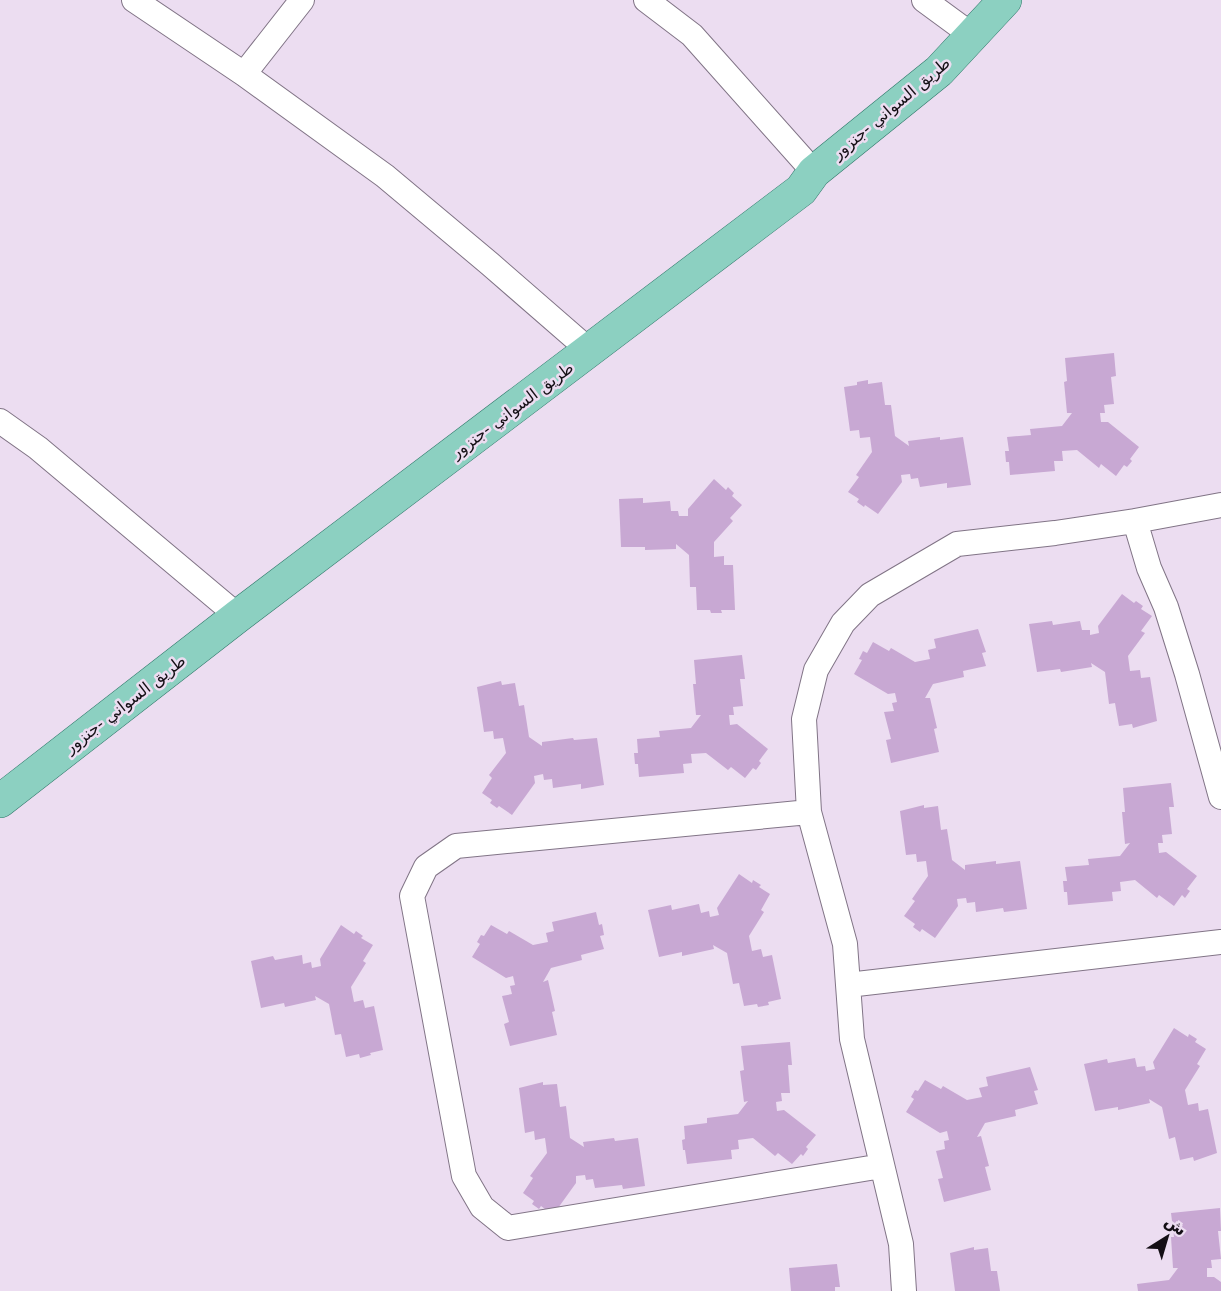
<svg xmlns="http://www.w3.org/2000/svg" width="1221" height="1291" font-family="'DejaVu Sans',Vazirmatn,sans-serif">
  <rect width="100%" height="100%" fill="#ecddf1"/>
  <!-- building -->
  <path fill="#c8a8d3" d="M1114,353L1116,376L1111,377L1114,404L1104,405L1105,413H1100L1101,422H1108L1139,447L1130,459L1132,461L1127,467L1124,465L1116,476L1101,464L1099,468L1077,450L1062,451L1063,461H1054L1055,471L1010,475L1009,462H1006L1005,451H1009L1007,437L1031,435L1030,429L1062,426L1072,413H1067L1064,382L1067,381L1065,358Z
    M868,380V384L882,382L885,405H891L895,436L909,446L908,441L940,437V440L963,437L971,485L947,488V483L920,487L918,478L911,479L910,474L901,475L902,482L878,514L865,505L864,507L857,502L859,499L848,492L859,477L856,475L872,452L870,437L860,438L859,430L850,431L844,387L857,385V382Z
    M714,479L726,490L728,487L734,493L732,496L742,505L730,518L733,521L714,542V557L724,556V565H733L735,610H721L722,613H711L710,610H697L696,587H690L689,555L676,544V549L645,550V547H621L619,499L643,498V503L670,501L671,511H678L679,516H688V509Z
    M1122,594L1134,603L1136,601L1143,606L1141,609L1152,616L1141,631L1145,633L1128,656L1130,671L1140,670L1141,678L1150,677L1157,721L1133,728L1132,724L1119,726L1115,703L1109,704L1105,672L1091,663L1092,667L1061,672L1060,669L1037,672L1029,624L1052,621L1053,625L1080,621L1082,630H1090V635L1099,633L1098,626Z
    M978,629L986,652L982,653L986,666L963,671L964,677L933,684L925,698H930L937,728L934,729L939,752L891,763L886,740L891,739L884,712L894,711L892,703L897,702L895,693L888,694L854,674L862,660L859,659L863,651L867,653L873,642L889,651L891,648L915,662L930,659L928,650L936,648L934,639Z
    M742,655L745,679H740L743,706L733,707L734,715H729L730,725L737,724L768,749L759,761L761,763L756,770L753,768L745,778L731,767L728,770L706,753L691,754L692,763L683,764L684,773L639,777L638,764H635L634,753H638L637,739L660,737L659,731L691,728L701,715H696L693,684H696L694,660Z
    M501,681L502,685L515,683L519,706L524,705L529,737L542,746V742L573,738L574,740L597,738L604,785L581,789V784L553,788L552,779L544,780L543,774L534,776L535,783L512,815L499,806L497,808L490,803L492,800L482,793L492,778L489,775L506,753L503,738L494,739L493,731L484,732L477,687Z
    M1171,783L1174,807H1169L1172,834L1162,835L1163,843H1158L1159,853L1166,852L1197,876L1187,889L1190,891L1185,898L1182,895L1174,906L1159,895L1157,898L1135,880L1120,882L1121,891L1112,892L1113,901L1068,905L1067,892H1064L1063,881H1067L1065,867L1089,865L1088,859L1120,856L1130,843L1125,844L1122,812H1125L1123,788Z
    M924,805V808L938,806L941,830L947,829L952,860L965,870V865L996,861V864L1020,861L1027,909L1004,912L1003,908L976,912L975,902L967,903L966,898L957,899L958,906L935,938L922,929L920,932L913,927L915,924L904,916L915,901L912,899L928,876L926,861L917,862L916,854L906,855L900,811Z
    M739,874L752,883L753,880L761,885L759,887L770,894L761,910L764,912L749,936L752,951L761,949L763,957L772,955L781,999L768,1002L769,1005L758,1007L757,1004L744,1006L739,983L733,984L727,953L713,945L714,949L682,956V952L659,957L648,910L671,905L672,910L699,904L701,913L709,911L710,917L719,915L717,908Z
    M596,912L599,925L602,924L604,935L600,936L604,949L581,955L582,960L551,968L543,982L548,980L555,1011L552,1012L557,1035L510,1046L504,1024L509,1022L502,996L512,994L510,986L515,985L513,976L506,978L472,957L480,944L477,942L481,935L484,936L491,925L507,934L509,931L533,945L548,942L546,933L554,931L552,922Z
    M341,925L354,934L356,931L363,936L361,938L373,945L363,961L366,963L351,987L354,1002L363,1000L365,1008L374,1006L383,1050L370,1053L371,1055L360,1058L359,1054L346,1057L341,1034L335,1035L329,1004L315,996L316,1000L285,1007L284,1003L261,1008L251,961L273,956L275,960L302,955L303,964L311,962L312,968L321,966L320,959Z
    M1174,1028L1188,1037L1189,1034L1197,1039L1195,1042L1206,1049L1197,1064L1200,1066L1185,1090L1188,1105L1198,1103L1199,1111L1208,1109L1217,1153L1194,1161L1193,1157L1180,1160L1175,1137L1169,1139L1162,1107L1149,1099L1150,1103L1118,1110V1107L1095,1111L1084,1064L1107,1059L1108,1063L1135,1058L1137,1067L1145,1066L1146,1071L1155,1069L1153,1062Z
    M790,1042L792,1065H788L790,1093H781L782,1101L776,1102L777,1111L784,1110L816,1135L806,1147L808,1149L803,1156L801,1154L792,1164L778,1153L775,1156L753,1138L738,1140L739,1149L731,1150L732,1159L687,1164L685,1150H683L682,1140L685,1139L684,1126L707,1123V1118L738,1114L748,1101L744,1102L740,1071L744,1070L741,1046Z
    M1030,1067L1038,1090L1034,1091L1038,1104L1015,1110L1016,1116L985,1123L977,1137L981,1136L989,1166L985,1167L991,1190L944,1202L938,1179L943,1178L936,1151L945,1149L944,1141L949,1140L947,1131L940,1133L906,1112L914,1099L911,1097L915,1090L918,1091L925,1080L941,1089L943,1086L967,1100L982,1097L979,1088L988,1086L986,1077Z
    M543,1082V1085L557,1084L560,1107L566,1106L570,1138L584,1147L583,1142L614,1138L615,1141L638,1138L645,1186L623,1189L622,1185L595,1188L593,1179L586,1180L585,1175L576,1176V1183L553,1215L541,1206L539,1209L532,1204L534,1201L523,1193L533,1178L530,1176L547,1153L545,1138L535,1140L534,1131L525,1133L519,1088Z
    M1220,1208L1221,1231H1218L1221,1259L1211,1260L1212,1268H1207V1277H1214L1221,1282V1291H1138L1137,1284L1169,1280L1178,1268H1173L1171,1237H1174L1171,1213Z
    M974,1247V1250L988,1248L991,1271H997L1000,1291H955L950,1253Z
    M837,1264L840,1287H835V1291H791L789,1268Z"/>
  <g fill="none" stroke-linecap="round" stroke-linejoin="round">
    <!-- street casing -->
    <g stroke="#817486" stroke-width="26">
      <path id="street" d="M134,0L244,74L385,176L490,264L590,351
        M646,0L692,35L814,172
        M924,0L973,36
        M244,74L302,0
        M0,421L38,448L238,616
        M1135,521L1221,505
        M809,812L456,846L426,867L412,896L464,1176L482,1207L508,1228L882,1166
        M848,985L1221,942
        M904,1291L901,1244L852,1039L845,944L809,812L804,719L816,670L843,623L870,595L957,544L1055,533L1135,521L1149,568L1166,607L1187,674L1221,797"/>
    </g>
    <!-- primary casing -->
    <g stroke="#30786a" stroke-width="34">
      <path id="primary" d="M0,801L238,616L801,190L814,172L939,71L1005,0"/>
    </g>
    <!-- street -->
    <use href="#street" stroke="#fff" stroke-width="24"/>
    <!-- primary -->
    <use href="#primary" stroke="#8cd0c1" stroke-width="33"/>
  </g>
  <g text-anchor="middle" dominant-baseline="central" stroke-width="5" stroke-linejoin="round" paint-order="stroke">
    <!-- street labels -->
    <g font-size="16" fill="#140f15" stroke="#ecddf1">
      <text transform="translate(891 108) rotate(-40)">طريق السواني -جنزور</text>
      <text transform="translate(512 410) rotate(-37)">طريق السواني -جنزور</text>
      <text transform="translate(125 704) rotate(-38)">طريق السواني -جنزور</text>
    </g>
  </g>
  <!-- north arrow -->
  <g transform="translate(1167 1237) rotate(37)" stroke="#ecddf1" stroke-width="4.5" paint-order="stroke">
  <path d="M0-4.5L10 22L0 15L-10 22Z" fill="#140f15"/>
  <text y="-9" font-size="16" font-weight="bold" text-anchor="middle" fill="#140f15">ش</text>
  </g>
</svg>
